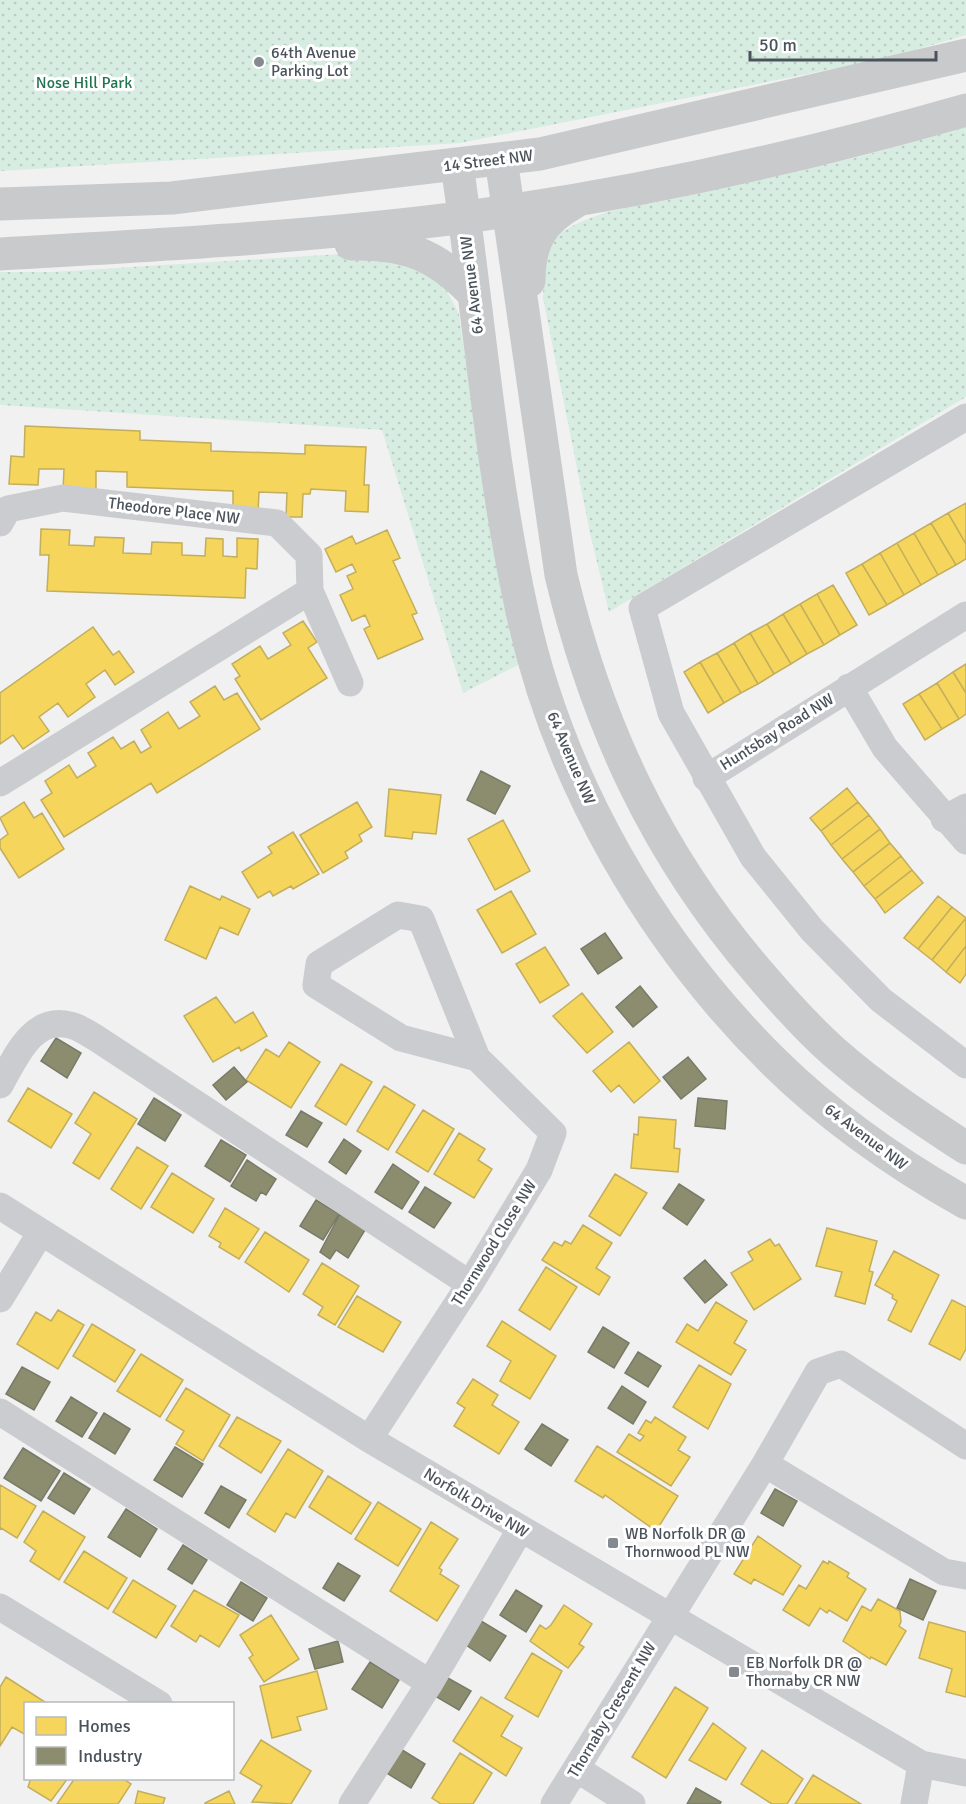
<svg xmlns="http://www.w3.org/2000/svg" width="966" height="1804" font-family="Signika,sans-serif">
  <defs>
    <pattern id="green-dots" width="8" height="8" patternUnits="userSpaceOnUse" patternTransform="scale(1.5)"><rect width="8" height="8" fill="#d8ede1"/><path d="M2 2h.1M6 6h.1" fill="none" stroke="#bbcdc3" stroke-width="1.8" stroke-linecap="round"/></pattern>
  </defs>
  <rect width="100%" height="100%" fill="#f1f1f1"/>
  <!-- green -->
  <path fill="url(#green-dots)" d="M0,0H966V35L888,58L460,143L0,171Z
    M966,127V397L609,612L590,533L543,298C544,239 552,231 607,212L862,156Z
    M357,253L438,274L459,314L485,503L518,665L463,693L382,430L0,405V272H52Z"/>
  <!-- homes -->
  <path fill="#f6d55c" stroke="#c2ae5c" stroke-width="1.5" d="M25,426L140,431V440L211,443V451L305,454V445L366,447L364,485H369L368,512L345,511L346,491L311,489L310,494H303L302,517H286L287,493L259,492L258,513L233,512V491L127,487V472L96,471V491L63,490L64,469H39L38,485L9,484L11,456L24,457Z
    M966,503V544L948,513Z
    M948,513L966,544V559L956,565L931,523Z
    M931,523L956,565L938,575L914,533Z
    M41,529L70,530L69,545L94,546L95,537L124,538L123,553L151,554L152,542L182,543V555L205,556L206,538L223,539V556L237,557V538L258,539L257,569L246,568L245,598L47,591L49,555H40Z
    M387,530L400,558L393,561L417,613L412,615L423,639L378,659L364,629L370,626L365,615L352,621L340,595L353,589L347,576L356,572L352,564L336,572L325,549L352,536L356,544Z
    M914,533L938,575L921,585L897,543Z
    M897,543L921,585L904,595L880,553Z
    M880,553L904,595L887,605L862,564Z
    M862,564L887,605L869,615L846,573Z
    M833,585L857,625L840,635L817,594Z
    M817,594L840,635L824,645L800,604Z
    M800,604L824,645L807,654L783,614Z
    M783,614L807,654L791,664L767,624Z
    M303,621L317,642L308,648L327,678L261,720L235,679L240,676L232,664L260,646L268,659L291,645L283,633Z
    M767,624L791,664L774,674L750,633Z
    M93,627L113,655L119,651L134,672L115,685L105,670L86,684L95,697L68,717L58,703L39,717L49,731L23,749L13,735L0,744V693Z
    M750,633L774,674L758,684L734,643Z
    M734,643L758,684L741,693L717,653Z
    M717,653L741,693L724,703L700,662Z
    M700,662L724,703L708,713L684,672Z
    M966,664V693L953,672Z
    M953,672L966,693V714L959,719L937,683Z
    M937,683L959,719L942,729L919,694Z
    M215,686L224,700L237,693L260,729L157,793L151,783L64,837L41,800L52,793L45,781L69,765L77,778L96,766L88,753L113,737L121,749L134,741L141,753L151,747L141,730L168,712L179,729L200,716L190,702Z
    M919,694L942,729L925,740L903,704Z
    M847,788L858,802L821,831L810,818Z
    M389,789L441,795L436,834L413,832L412,839L385,836Z
    M24,802L34,818L42,813L64,849L19,878L0,848V840L8,834L0,818Z
    M357,802L372,827L359,835L362,841L345,852L348,858L323,873L300,835Z
    M858,802L869,815L831,845L821,831Z
    M869,815L880,829L842,859L831,845Z
    M503,820L530,871L495,890L468,839Z
    M880,829L890,843L853,872L842,859Z
    M293,832L319,874L293,889L291,886L273,896L270,891L258,898L242,872L272,853L268,847Z
    M890,843L901,856L864,886L853,872Z
    M901,856L912,870L875,899L864,886Z
    M912,870L923,883L885,913L875,899Z
    M190,886L220,900L222,896L250,909L238,935L220,927L206,959L165,940Z
    M511,891L536,934L502,953L477,910Z
    M938,896L952,907L918,949L904,938Z
    M952,907L966,918L932,960L918,949Z
    M966,918V946L946,972L932,960Z
    M966,946V974L960,983L946,972Z
    M545,947L569,985L540,1003L516,964Z
    M582,993L613,1032L587,1053L553,1016Z
    M216,997L235,1023L253,1012L267,1036L241,1051L239,1047L213,1062L184,1016Z
    M289,1042L320,1062L291,1108L246,1080L266,1049L279,1057Z
    M629,1042L660,1081L634,1103L619,1085L611,1092L593,1071Z
    M341,1064L372,1082L346,1125L315,1106Z
    M384,1086L415,1105L388,1150L357,1131Z
    M28,1088L72,1114L51,1148L8,1121Z
    M94,1092L137,1119L99,1179L73,1163L91,1134L75,1123Z
    M423,1110L454,1129L428,1172L396,1152Z
    M639,1117L676,1120L674,1148L680,1149L678,1172L631,1168L634,1134L638,1135Z
    M459,1133L485,1149L478,1160L492,1169L474,1198L434,1174Z
    M137,1147L168,1166L141,1209L111,1189Z
    M172,1173L214,1199L193,1233L151,1207Z
    M615,1174L647,1193L620,1236L589,1216Z
    M225,1208L259,1229L239,1259L219,1247L221,1243L209,1236Z
    M583,1225L612,1243L596,1268L610,1277L599,1295L542,1260L554,1242L562,1246L565,1241L571,1244Z
    M827,1228L877,1241L869,1271L873,1272L865,1304L835,1296L842,1272L816,1266Z
    M265,1232L309,1260L289,1292L245,1262Z
    M770,1239L775,1246L779,1244L801,1279L754,1310L731,1273L753,1260L748,1252Z
    M894,1251L939,1275L911,1332L888,1320L897,1301L892,1298L893,1295L875,1285Z
    M322,1263L359,1286L335,1325L318,1315L323,1307L303,1294Z
    M546,1267L577,1287L550,1330L519,1310Z
    M357,1296L401,1322L383,1352L338,1327Z
    M952,1300L966,1307V1349L960,1360L929,1344Z
    M716,1302L747,1321L734,1343L746,1350L731,1375L676,1342L687,1324L698,1331Z
    M58,1310L84,1325L58,1369L17,1344L36,1312L51,1321Z
    M502,1321L556,1356L530,1399L500,1381L511,1361L487,1346Z
    M92,1324L135,1350L115,1382L73,1356Z
    M141,1354L183,1380L160,1417L117,1391Z
    M699,1365L731,1384L708,1429L673,1407Z
    M473,1379L498,1395L492,1405L519,1422L499,1454L454,1426L465,1408L457,1403Z
    M186,1388L230,1415L203,1461L176,1444L184,1431L166,1420Z
    M237,1417L281,1441L261,1473L219,1446Z
    M655,1417L686,1437L678,1450L690,1457L671,1486L617,1452L629,1434L640,1441L644,1436L638,1433L646,1420L651,1423Z
    M597,1446L678,1496L656,1531L605,1495L603,1498L575,1481Z
    M288,1449L323,1471L295,1518L286,1513L275,1532L247,1514Z
    M328,1476L371,1503L351,1534L309,1507Z
    M0,1485L36,1506L17,1538L1,1528L0,1530Z
    M378,1502L421,1529L398,1566L355,1539Z
    M43,1511L85,1537L59,1580L30,1561L36,1551L24,1542Z
    M431,1522L458,1539L439,1568L442,1570L440,1574L459,1586L437,1621L390,1591Z
    M758,1536L801,1566L783,1595L754,1579L751,1584L734,1574Z
    M84,1551L127,1578L108,1609L64,1582Z
    M823,1561L828,1564L829,1561L849,1573L847,1577L866,1589L847,1621L829,1610L827,1613L820,1608L809,1626L783,1610L799,1585L806,1589Z
    M133,1580L176,1606L156,1638L113,1612Z
    M194,1590L239,1615L219,1647L200,1635L196,1642L171,1626Z
    M878,1599L900,1611L901,1622L899,1626L906,1631L886,1665L871,1657L870,1659L843,1641L862,1606L871,1611Z
    M564,1605L592,1624L579,1644L584,1647L568,1668L530,1641L540,1625L546,1629L551,1625Z
    M271,1615L299,1659L264,1682L249,1658L253,1655L240,1635Z
    M929,1622L966,1632V1697L946,1692L952,1669L919,1658Z
    M532,1653L562,1671L538,1717L505,1698Z
    M317,1671L327,1709L297,1717L301,1730L272,1738L260,1686Z
    M6,1677L48,1704H26V1735L12,1727L0,1746V1687Z
    M675,1687L708,1708L666,1778L632,1757Z
    M481,1697L513,1716L501,1736L522,1748L506,1776L453,1741Z
    M713,1723L746,1748L726,1780L689,1760Z
    M261,1740L311,1771L291,1804L252,1802L262,1786L240,1773Z
    M762,1750L803,1779L787,1804H772L741,1784Z
    M460,1753L492,1773L473,1804H441L432,1798Z
    M813,1775L861,1804H795Z
    M31,1778H68L51,1801L28,1787Z
    M75,1778H122L131,1784L118,1804H57Z
    M138,1791L165,1798L163,1804H135Z
    M229,1791L235,1804H205V1803Z"/>
  <!-- industry -->
  <path fill="#8c8c6e" stroke="#787b68" stroke-width="1.5" d="M481,771L510,786L495,814L467,800Z
    M605,933L622,958L598,974L581,949Z
    M640,986L657,1007L633,1027L616,1007Z
    M56,1038L81,1053L67,1078L41,1061Z
    M688,1057L706,1079L681,1099L663,1077Z
    M234,1067L247,1082L226,1100L213,1085Z
    M154,1098L181,1115L165,1141L138,1124Z
    M698,1098L727,1101L725,1129L695,1126Z
    M301,1111L322,1123L307,1147L286,1135Z
    M344,1139L361,1151L346,1174L329,1162Z
    M221,1140L246,1155L230,1182L205,1166Z
    M247,1160L276,1179L266,1195L261,1192L256,1201L231,1186Z
    M393,1164L419,1182L402,1209L375,1192Z
    M679,1184L704,1200L687,1225L663,1208Z
    M425,1187L451,1203L434,1228L409,1212Z
    M316,1200L339,1214L323,1240L300,1226Z
    M340,1214L365,1230L348,1258L336,1250L330,1259L320,1252Z
    M705,1260L727,1285L705,1303L684,1278Z
    M603,1327L629,1343L614,1368L588,1352Z
    M638,1352L661,1366L648,1387L625,1373Z
    M22,1367L50,1382L34,1410L6,1394Z
    M622,1386L646,1402L633,1424L608,1408Z
    M71,1397L97,1413L82,1437L56,1421Z
    M104,1413L130,1429L115,1454L89,1438Z
    M542,1424L568,1440L551,1466L525,1449Z
    M175,1447L203,1464L182,1497L154,1480Z
    M23,1448L60,1471L41,1501L4,1478Z
    M64,1473L90,1489L74,1514L48,1498Z
    M221,1486L246,1500L229,1528L205,1513Z
    M775,1489L797,1501L783,1526L761,1513Z
    M126,1509L157,1529L140,1557L108,1537Z
    M183,1545L207,1560L192,1584L168,1569Z
    M338,1563L360,1576L344,1601L323,1588Z
    M910,1579L936,1591L923,1620L897,1608Z
    M241,1582L267,1598L253,1621L227,1605Z
    M516,1590L542,1606L526,1632L500,1615Z
    M481,1621L506,1636L490,1661L466,1645Z
    M338,1641L343,1662L315,1669L309,1649Z
    M370,1662L399,1680L382,1708L352,1689Z
    M446,1677L471,1691L459,1710L435,1696Z
    M399,1748L425,1764L411,1788L385,1772Z
    M696,1788L721,1802L720,1804H687Z"/>
  <g fill="none" stroke-linecap="round" stroke-linejoin="round">
    <!-- minor -->
    <path stroke="#cbcccf" stroke-width="27" d="M966,417L642,608L671,713L753,857L812,930L881,1000L966,1065
      M0,523L8,509L63,498L277,523L309,555L310,591L350,683
      M849,687L885,748L966,841
      M706,778L966,615
      M0,783L310,591
      M944,819L966,807
      M0,1085C15,1059 32,1015 70,1025C79,1027 88,1033 96,1038L470,1284
      M0,1206L369,1439L921,1764L966,1773
      M0,1299L41,1232
      M0,1412L430,1683
      M369,1439L470,1284L539,1170L553,1133L477,1058L421,919L398,915L319,964L316,985L401,1038L477,1058
      M765,1464L944,1572L966,1576
      M0,1607L159,1704
      M577,1769L632,1804
      M352,1804L430,1683L520,1530
      M554,1804L765,1464L818,1372L841,1364L966,1446
      M914,1804L921,1764"/>
    <!-- major -->
    <path stroke="#c8cacc" stroke-width="33" d="M501,159L561,575C597,725 657,855 759,973C782,1000 807,1028 834,1052C875,1088 920,1118 966,1148
      M457,165C479,314 490,464 522,611C558,780 652,942 775,1063C831,1118 897,1164 966,1203
      M0,204L172,198L540,154L966,55
      M351,244C405,243 435,254 472,292
      M0,254C155,245 312,237 466,217C635,194 802,157 966,110
      M529,281C529,242 541,221 575,202"/>
  </g>
  <!-- markers -->
  <g fill="#848a90" stroke="#fff" stroke-width="2">
    <circle cx="259" cy="62" r="6"/>
    <rect x="607" y="1537" width="12" height="12" rx="3"/>
    <rect x="728" y="1666" width="12" height="12" rx="3"/>
  </g>
  <g text-anchor="middle" dominant-baseline="central" stroke-width="6" stroke-linejoin="round" paint-order="stroke">
    <!-- poi labels -->
    <g font-size="16" fill="#4a525b" stroke="#fff" text-anchor="start">
      <text x="271" y="53">64th Avenue<tspan x="271" dy="18">Parking Lot</tspan></text>
      <text x="625" y="1534">WB Norfolk DR @<tspan x="625" dy="18">Thornwood PL NW</tspan></text>
      <text x="746" y="1663">EB Norfolk DR @<tspan x="746" dy="18">Thornaby CR NW</tspan></text>
    </g>
    <!-- park labels -->
    <g font-size="16" fill="#22744e" stroke="#fff">
      <text x="84" y="83">Nose Hill Park</text>
    </g>
    <!-- street labels -->
    <g font-size="16" fill="#4a525b" stroke="#fff">
      <text transform="translate(488 161) rotate(-7)">14 Street NW</text>
      <text transform="translate(472 285) rotate(-97)">64 Avenue NW</text>
      <text transform="translate(174 511) rotate(7)">Theodore Place NW</text>
      <text transform="translate(777 732) rotate(-32)">Huntsbay Road NW</text>
      <text transform="translate(571 758) rotate(67)">64 Avenue NW</text>
      <text transform="translate(866 1137) rotate(37)">64 Avenue NW</text>
      <text transform="translate(494 1243) rotate(-58)">Thornwood Close NW</text>
      <text transform="translate(476 1503) rotate(31)">Norfolk Drive NW</text>
      <text transform="translate(612 1710) rotate(-59)">Thornaby Crescent NW</text>
    </g>
  </g>
  <!-- legend -->
  <rect x="24" y="1702" width="210" height="78" fill="#ffffff" stroke="#b7babd" stroke-width="1.5"/>
  <rect x="36" y="1717" width="30" height="18" fill="#f6d55c" stroke="#b7babd" stroke-width="1.5"/>
  <text x="78" y="1732" font-size="18" fill="#4a525b">Homes</text>
  <rect x="36" y="1747" width="30" height="18" fill="#8c8c6e" stroke="#b7babd" stroke-width="1.5"/>
  <text x="78" y="1762" font-size="18" fill="#4a525b">Industry</text>
  <!-- scale -->
  <path d="M750 51v9h186v-9" fill="none" stroke="#4a525b" stroke-width="3"/>
  <text x="759" y="51" font-size="18" fill="#4a525b" stroke="#ffffff" stroke-width="4.5" paint-order="stroke">50 m</text>
</svg>
